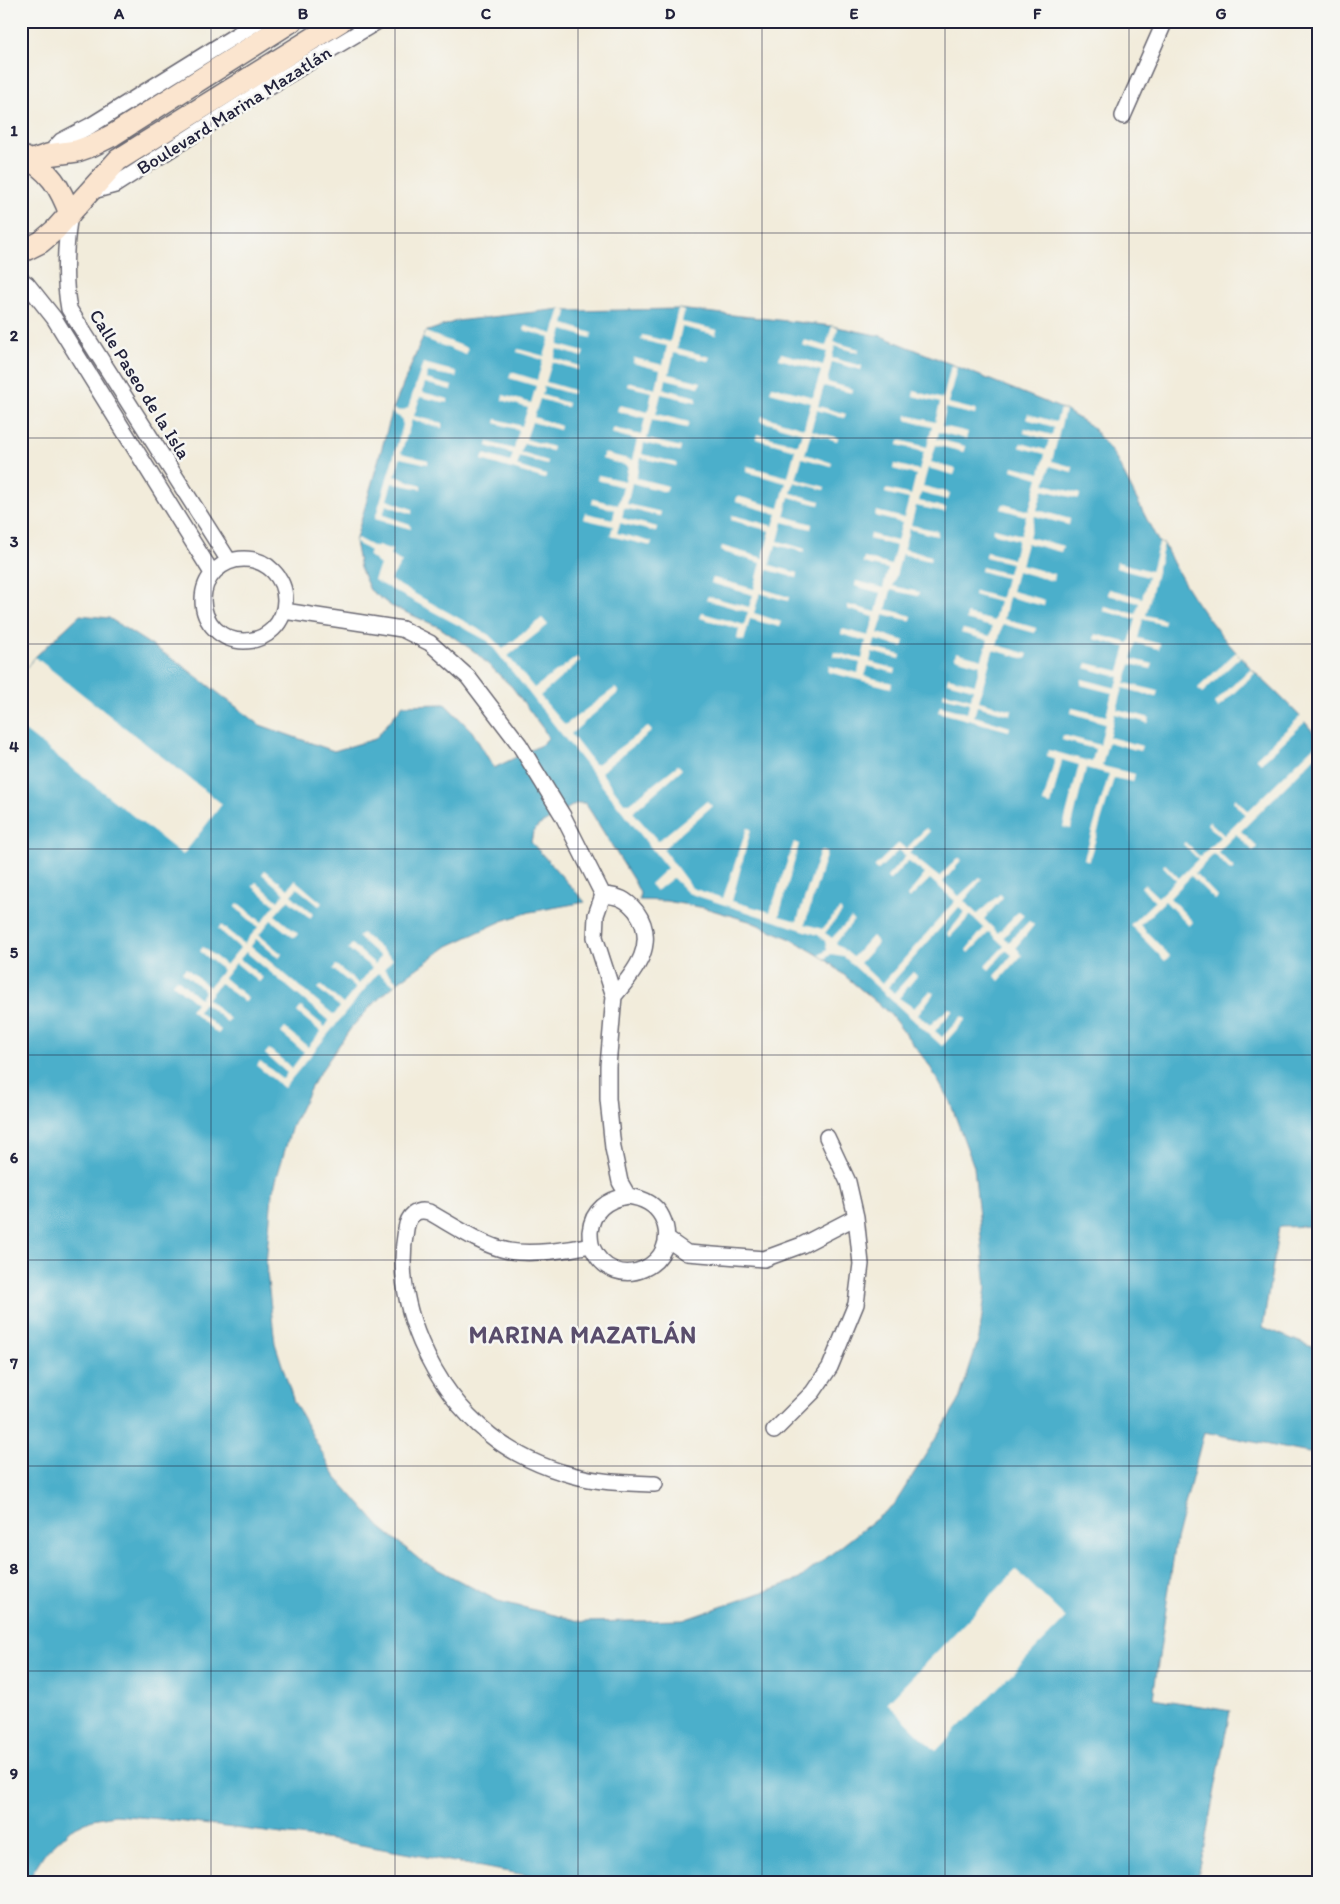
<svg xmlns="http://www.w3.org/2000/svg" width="1340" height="1904" font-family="Itim,sans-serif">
  <rect width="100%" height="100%" fill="#f6f6f2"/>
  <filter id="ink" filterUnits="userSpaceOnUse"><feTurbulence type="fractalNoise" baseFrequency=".02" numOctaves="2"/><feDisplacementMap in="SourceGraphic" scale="10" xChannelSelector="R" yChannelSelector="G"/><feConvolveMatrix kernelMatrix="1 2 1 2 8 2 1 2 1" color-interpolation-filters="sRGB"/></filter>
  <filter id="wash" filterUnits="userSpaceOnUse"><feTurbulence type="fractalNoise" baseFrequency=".0096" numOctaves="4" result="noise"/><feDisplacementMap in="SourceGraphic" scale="20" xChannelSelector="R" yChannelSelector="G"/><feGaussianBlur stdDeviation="1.12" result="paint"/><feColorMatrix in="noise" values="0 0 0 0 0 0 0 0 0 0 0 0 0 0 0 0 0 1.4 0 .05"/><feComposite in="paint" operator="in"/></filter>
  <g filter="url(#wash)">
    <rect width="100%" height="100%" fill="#f2ecdb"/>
    <!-- water -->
    <path fill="#4cafcb" stroke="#376883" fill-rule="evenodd" d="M561,309L568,311L678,309L832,326L881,336L1065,410L1092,427L1114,455L1159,543L1164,544C1186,593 1218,635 1255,672C1278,695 1301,714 1319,740V1226L1279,1227L1263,1327L1319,1350V1455L1204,1432L1176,1540L1153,1698L1230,1711L1197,1883H569L339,1841L161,1819L115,1815L92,1819L71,1829L44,1854L32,1873V1883H21V675L35,657L80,615L109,618L179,663L260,725L334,751L375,739L403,705L445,704L472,731L494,768L541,745L548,738L544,730L512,687L475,652L439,627L391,606L370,590L360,568L355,542L393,409L425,332L457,321ZM577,803H585L591,812L634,881L640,893L639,900L666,901L705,908L749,921L791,939L825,959L890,1014L929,1065L950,1102L974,1167L986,1287L979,1338L958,1403L894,1505L798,1580L683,1620L583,1622L498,1601L420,1560L380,1527L335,1476L294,1402L275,1343L266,1264L272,1194L292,1126L314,1081L351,1028L374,1003L398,982L448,946L502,921L530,912L585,902L531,842L533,832L538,826Z"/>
    <!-- pier -->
    <path fill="#f2ecdb" d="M561,309L567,311L564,324L592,333L591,338L563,330L558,345L584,352L582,357L557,349L554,358L579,366L578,370L552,362L546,382L573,390L572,394L544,386L542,395L568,403L567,407L540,399L534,417L561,426L560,430L532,422L526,439L553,447L552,451L524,443L521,453L548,461L547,465L520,457L517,466L546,475L545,479L482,460L484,454L510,462L513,454L487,446L488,442L514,449L519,430L495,423L496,419L522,426L528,408L502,400L503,395L531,403L536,386L509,378L511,372L537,380L543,360L517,352L518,349L544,356L550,338L524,330L525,326L553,334Z
      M678,309L684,311L682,322L717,330L716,335L682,327L677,348L710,357L708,361L674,353L669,374L701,382L699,387L666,379L664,389L697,397L696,402L661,394L656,414L689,422L687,428L652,420L647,439L681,447L680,452L644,443L642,454L677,463L676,466L641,458L636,478L668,486L666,492L632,483L627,504L661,512L660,516L624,508L622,518L657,527L656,532L620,523L617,533L652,542L651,546L610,536L613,526L583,519L585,513L613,519L615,510L592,504L593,499L618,505L623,487L597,480L598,475L625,481L628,466L602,459L604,453L632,460L637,440L611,433L613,428L641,435L645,418L617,411L619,405L648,412L652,392L627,386L628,382L656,389L660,370L633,363L634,358L663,365L667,346L641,340L642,335L670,342Z
      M832,326L838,328L834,342L859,349L858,353L835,346L832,358L862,366L861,370L832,362L827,382L853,389L852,393L824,386L818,406L846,414L844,418L817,410L811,430L838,438L837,441L811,433L805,454L832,463L831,466L802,458L796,479L825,487L824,490L794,482L791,493L820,501L819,505L789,497L784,516L812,524L811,529L783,522L778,541L805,549L804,552L776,545L770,565L798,573L797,578L768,570L763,589L789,597L788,601L760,593L754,613L781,622L780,627L750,619L744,641L737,639L739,629L700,618L702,613L744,625L748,612L706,600L708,596L749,607L753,595L711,583L713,578L754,589L761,563L720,551L722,546L763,558L770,531L731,520L732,515L773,526L777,514L736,502L737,496L779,508L786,483L746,472L747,466L788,477L795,450L756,439L757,434L798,445L802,433L761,421L762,416L804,428L811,403L770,392L772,386L813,397L821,371L779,359L781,353L823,365L827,352L802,345L804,340L826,346Z
      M425,332L468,348L466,355L423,338Z
      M423,363L457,372L456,377L428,372L426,379L452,386L451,390L425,383L422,392L448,399V403L420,397L414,416L442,423V428L412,420L401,453L428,460V464L400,458L395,476L421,485V489L392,483L387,500L412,509V514L386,505L383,515L410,524L411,529L375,519L403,425L401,418L392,413L393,409L401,411L408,408Z
      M951,365L957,367L948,403L976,410L975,415L946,408L942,426L968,432L966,439L939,432L937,439L965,446L964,452L936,445L931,462L956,469L954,475L928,468L923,486L950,493L948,500L921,493L919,501L946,508L945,512L916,506L911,525L938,531L937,536L909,529L904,549L931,556L930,561L902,554L893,586L919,592L918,596L891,590L886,609L912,616L911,621L884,614L878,633L905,641L903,647L875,640L873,648L901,655L900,659L872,652L870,662L896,669L895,673L868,666L865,676L892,683L891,688L828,672L829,666L858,673L860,663L833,656L834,652L862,659L866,641L841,634L842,629L869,636L874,617L847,609L848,605L876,612L881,593L855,586L856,581L883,588L888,569L863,563L864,558L891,565L896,546L869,539L870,534L897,541L902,523L875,516L876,511L904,518L909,499L885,493L886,489L911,495L916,475L893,469L894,464L919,470L924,452L898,445L899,440L927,447L932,427L906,420L907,415L935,422L940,403L913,396L914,391L943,399Z
      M1060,409L1065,410L1052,461L1073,467L1072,472L1050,466L1045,484L1080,494L1079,499L1043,490L1037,510L1070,519L1069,525L1035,516L1029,537L1063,546L1061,552L1027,543L1021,565L1054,574L1053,581L1017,571L1012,591L1045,600L1044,606L1009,597L1004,619L1036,628L1035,633L1003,624L997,645L1028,654L1026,659L993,650L979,701L1012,710L1011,715L977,706L974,716L1010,727L1009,731L938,712L940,706L967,713L970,703L943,696L944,692L971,699L973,689L947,682L948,677L975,684L980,665L955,658L956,652L982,659L988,640L961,633L963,629L990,636L992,627L966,620L967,614L994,621L999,602L974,595L975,591L1001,598L1006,578L981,571L982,567L1008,574L1011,563L985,557L987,552L1013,559L1018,540L992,533L994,528L1021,535L1026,516L1001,509L1003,504L1029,511L1038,478L1012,470L1013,466L1040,473L1045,454L1019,447L1021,443L1046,450L1049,440L1024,433L1025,428L1052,435L1054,427L1026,419L1028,414L1056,422Z
      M357,538L376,548L378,545L392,550L390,555L402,562L390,580L489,635L503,649L542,618L548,625L508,656L534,688L577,657L580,661L540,696L565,725L615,688L619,692L571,734L594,764H597L648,727L652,731L601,772L624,803H630L678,765L682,769L633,812L658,841L707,801L712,806L663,849L692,888L723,898L747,828L751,829L732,901L770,912L794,842L799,844L779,916L797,921L820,851L827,852L805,924L822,929L840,909L842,912L825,933L832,938L851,918L854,920L836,943L853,957L872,936L878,943L860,963L882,984L955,901L930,879L909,899L907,896L925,874L908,861L890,880L888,879L887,877L906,856L899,850L878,870L874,867L899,843L906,849L926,828L930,831L909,853L939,877L958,858L962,860L943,882L959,896L980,877L982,879L964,901L977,914L1000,894L1003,897L984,919L998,933L1019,911L1024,915L1004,937L1009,942L1029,921L1034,925L1016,947L1022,955L999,981L995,976L1012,955L1006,950L989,970L985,966L1004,946L989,932L969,953L966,950L984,928L971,915L950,937L947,934L965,912L959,907L888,987L894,993L913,972L917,976L899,998L914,1008L930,991L934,993L918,1015L930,1025L949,1008L953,1010L935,1031L942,1037L962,1016L966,1019L942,1046L843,956L831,954L825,959L819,955L827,950L825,941L818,935L688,893L673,878L656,891L650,884L667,868L488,641L374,580L380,565L368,555L370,551L355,542Z
      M1159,543L1164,544L1146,615L1165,620L1164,625L1143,619L1138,638L1160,644L1159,649L1136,643L1132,659L1153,664L1151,669L1131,664L1125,683L1158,691L1156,697L1123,688L1117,709L1150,718L1148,723L1115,714L1109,737L1142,746L1140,751L1108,742L1102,766L1135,774L1133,782L1114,778L1089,861L1084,859L1109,774L1086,768L1071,829L1063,827L1079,765L1062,760L1051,805L1043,803L1055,759L1047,756L1048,750L1092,762L1095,749L1062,740L1063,735L1100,745L1105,723L1071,713L1072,708L1106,716L1112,693L1081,685L1082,679L1116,688L1119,677L1085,668L1087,663L1119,671L1126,647L1094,639L1095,634L1129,643L1136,619L1103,611L1104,606L1136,614L1139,603L1108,595L1109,589L1142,598L1148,577L1116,568L1117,562L1151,571Z
      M1236,652L1240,657L1202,693L1198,688Z
      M35,657L222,804L183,855L21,728V675Z
      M1251,668L1255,673L1218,708L1214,703Z
      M1301,716L1306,721L1261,763L1256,758Z
      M1319,741V753L1241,831L1257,847L1253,851L1236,834L1218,852L1234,868L1231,871L1214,854L1195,873L1218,897L1215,900L1191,876L1170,898L1193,922L1189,926L1165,901L1140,925L1170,956L1165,961L1130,925L1155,901L1141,887L1144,884L1158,897L1176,880L1163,866L1165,864L1179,878L1198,859L1183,844L1185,842L1200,857L1220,837L1207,824L1209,821L1224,835L1245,814L1233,801L1235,798L1248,811Z
      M265,870L288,889L295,880L322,903L319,906L297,888L291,895L313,914L310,918L288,900L275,915L298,934L294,938L271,920L259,935L282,954L279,958L256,939L251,946L334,1015L340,1007L318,989L321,985L343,1004L356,988L333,969L336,965L359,984L372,968L348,949L352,944L375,964L381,957L358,937L362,933L393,959L384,969L398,982L394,985L378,973L284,1088L257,1066L260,1061L283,1079L287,1073L265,1054L269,1049L292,1068L304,1052L281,1033L285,1028L308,1047L321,1032L297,1012L301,1007L325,1027L329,1021L246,952L240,959L263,978L259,982L236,963L224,978L248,998L245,1002L220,983L207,999L230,1019L227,1022L204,1003L198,1011L221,1030L218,1034L190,1010L196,1003L173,984L177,979L200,998L205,991L182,972L186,968L209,987L223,970L200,951L203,947L226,965L240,948L218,929L221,925L244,944L258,927L235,907L238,903L262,922L275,905L252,886L256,882L278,901L284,893L262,874Z
      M1016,1570L1066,1618L936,1751L887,1703Z"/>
  </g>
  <g filter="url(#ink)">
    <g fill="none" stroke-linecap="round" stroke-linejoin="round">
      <!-- street casing -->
      <g stroke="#6b6973" stroke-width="18">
        <path id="street" d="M1123,116L1165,21
          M48,155L61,141L90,126L259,21
          M89,192L115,185L268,87L378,21
          M70,214C65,246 63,277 69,309L229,561
          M21,280L27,284L54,318L212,573
          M203 600a41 41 0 1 1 82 0a41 41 0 1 1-82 0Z
          M284,611L402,629L430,643L468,677L519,744L563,816L603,895L596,915L595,937L614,996L608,1066V1099L613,1148L620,1182L628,1196
          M603,895C619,896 626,899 636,911C659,943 635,972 614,996
          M628,1196C642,1198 655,1203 662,1217C685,1264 614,1298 592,1247C590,1242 590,1237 590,1232C592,1210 608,1199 628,1196Z
          M667,1239L687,1253L764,1259L802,1245L856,1217
          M591,1245C568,1250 532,1255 509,1251C481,1245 454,1226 429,1212C416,1208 408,1216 406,1229C392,1304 432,1388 490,1435C513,1454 544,1468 572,1475C600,1483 627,1483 655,1484
          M774,1431L813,1392L830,1367L856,1304L861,1264L856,1217L848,1182L827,1137"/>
      </g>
      <!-- secondary casing -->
      <g stroke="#6b6973" stroke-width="24">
        <path id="secondary" d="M23,157C49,168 61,189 70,214
          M21,164L48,155L77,151L91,146L113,135L292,21
          M21,252L41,242L55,230L118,160L341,21"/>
      </g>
      <!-- street -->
      <use href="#street" stroke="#fff" stroke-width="15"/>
      <!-- secondary -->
      <use href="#secondary" stroke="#fbe5cf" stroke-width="21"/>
    </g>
  </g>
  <!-- grid -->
  <path fill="none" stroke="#22223b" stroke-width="1" stroke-opacity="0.55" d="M211,21V1883M395,21V1883M578,21V1883M762,21V1883M945,21V1883M1129,21V1883M21,233H1319M21,438H1319M21,644H1319M21,849H1319M21,1055H1319M21,1260H1319M21,1466H1319M21,1671H1319"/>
  <g text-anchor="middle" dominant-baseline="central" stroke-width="5" stroke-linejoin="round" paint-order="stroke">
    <!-- street labels -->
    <g font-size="19" fill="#22223b" stroke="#f6f6f2">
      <text transform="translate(234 110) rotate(-32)">Boulevard Marina Mazatlán</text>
      <text transform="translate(140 384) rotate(58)">Calle Paseo de la Isla</text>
    </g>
    <!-- district labels -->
    <g font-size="24" font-weight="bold" letter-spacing="1" fill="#594d6c" stroke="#f6f6f2">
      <text x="583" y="1334">MARINA MAZATLÁN</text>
    </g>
  </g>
  <!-- margin -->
  <rect width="1340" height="1904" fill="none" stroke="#f6f6f2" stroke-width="55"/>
  <rect x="28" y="28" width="1284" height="1848" fill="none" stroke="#22223b" stroke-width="2"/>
  <g font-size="16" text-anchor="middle" font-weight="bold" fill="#22223b">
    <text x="119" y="19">A</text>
    <text x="303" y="19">B</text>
    <text x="486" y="19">C</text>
    <text x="670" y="19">D</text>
    <text x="854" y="19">E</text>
    <text x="1037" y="19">F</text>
    <text x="1221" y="19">G</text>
    <text x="14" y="136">1</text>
    <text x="14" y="341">2</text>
    <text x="14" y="547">3</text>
    <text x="14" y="752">4</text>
    <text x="14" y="958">5</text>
    <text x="14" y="1163">6</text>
    <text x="14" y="1369">7</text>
    <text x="14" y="1574">8</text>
    <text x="14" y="1779">9</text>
  </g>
</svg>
